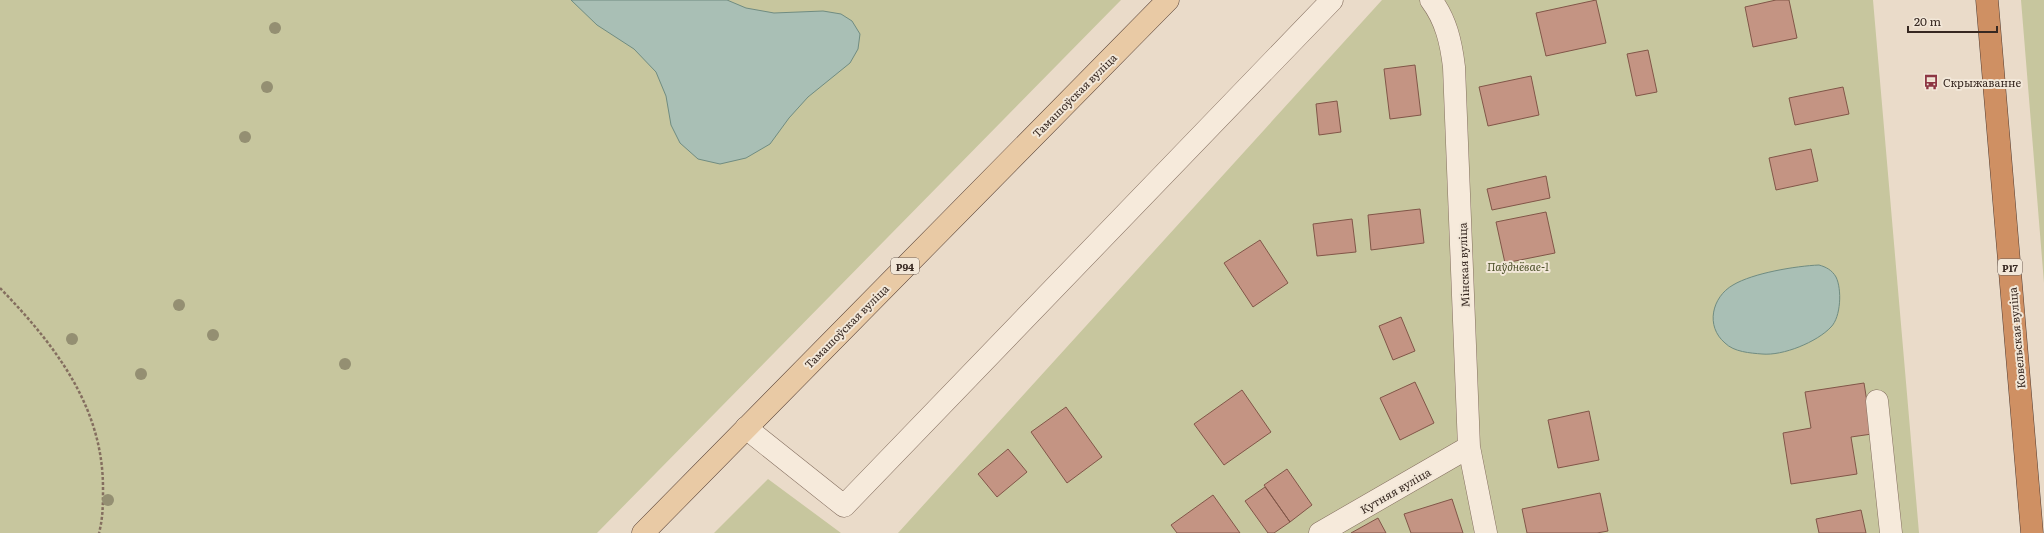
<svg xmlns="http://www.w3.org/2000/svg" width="2044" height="533" font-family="Literata,serif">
  <rect width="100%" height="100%" fill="#eadbc9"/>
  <!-- green -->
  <path fill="#c7c69e" d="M0,0H1121L597,533H0Z
    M1382,0H1873L1919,533H898Z
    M2021,0H2044V283Z
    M768,479L841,533H714Z"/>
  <!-- water -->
  <path fill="#a9bfb5" stroke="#708c81" d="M571,0H727L746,8L774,13L823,11L841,14L852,21L860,34L858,49L850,63L808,97L789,118L770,144L746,158L720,164L698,159L680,143L671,125L666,96L656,72L634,49L597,25Z
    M1819,265C1826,267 1832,270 1836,277C1842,289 1841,317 1831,327C1817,342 1783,356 1762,354C1750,353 1734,352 1725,343C1705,326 1712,297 1733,285C1753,273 1796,266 1819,265Z"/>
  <!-- building -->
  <path fill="#c49483" stroke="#815648" d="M1596,0L1606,43L1546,56L1536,13Z
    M1776,0H1789L1797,38L1753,47L1745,7Z
    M1648,50L1657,92L1636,96L1627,54Z
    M1415,65L1421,115L1390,119L1384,69Z
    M1531,76L1539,115L1488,126L1479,87Z
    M1843,87L1849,114L1795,125L1789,98Z
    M1337,101L1341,132L1319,135L1316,104Z
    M1811,149L1818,181L1776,190L1769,158Z
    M1546,176L1550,198L1492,210L1487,189Z
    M1420,209L1424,243L1371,250L1368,215Z
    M1546,212L1555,253L1505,263L1496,222Z
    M1352,219L1356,252L1317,256L1313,224Z
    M1260,240L1288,283L1253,307L1224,263Z
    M1401,317L1415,351L1393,360L1379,326Z
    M1415,382L1434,423L1400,440L1380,398Z
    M1864,383L1872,434L1851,437L1857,474L1791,484L1783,433L1811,428L1805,392Z
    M1242,390L1271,432L1224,465L1194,424Z
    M1066,407L1102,457L1067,483L1031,432Z
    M1589,411L1599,460L1558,468L1548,420Z
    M1008,449L1027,472L997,497L978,474Z
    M1287,469L1312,505L1290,522L1264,485Z
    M1265,487L1290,522L1274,533H1268L1245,501Z
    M1600,493L1608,531L1597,533H1527L1522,509Z
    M1213,495L1240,533H1177L1171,525Z
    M1452,499L1463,533H1411L1404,514Z
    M1861,510L1866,533H1819L1816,519Z
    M1378,518L1386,533H1351Z"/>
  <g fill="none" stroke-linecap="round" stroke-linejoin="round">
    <!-- minor casing -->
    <g stroke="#846e5f" stroke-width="23">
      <path id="minor" d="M1431,0C1446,20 1451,42 1454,67L1469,447L1486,533
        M1877,401L1891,533
        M746,428L844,506L1332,0
        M1320,533L1469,447"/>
    </g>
    <!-- major casing -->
    <g stroke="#533d33" stroke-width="23">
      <path id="major" d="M643,533L1168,0"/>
    </g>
    <!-- highway casing -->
    <g stroke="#533d33" stroke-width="23">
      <path id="highway" d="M1987,0L2032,533"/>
    </g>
    <!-- path -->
    <path stroke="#846e5f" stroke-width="2.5" stroke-dasharray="3 2" stroke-linecap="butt" d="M0,288C54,344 103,406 103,488C103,504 103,518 99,533"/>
    <!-- minor -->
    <use href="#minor" stroke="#f6eadb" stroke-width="22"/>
    <!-- major -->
    <use href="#major" stroke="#e9caa5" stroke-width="22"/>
    <!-- highway -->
    <use href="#highway" stroke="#cf9063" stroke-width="22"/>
  </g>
  <!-- trees -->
  <g fill="#948f72">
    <circle cx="275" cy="28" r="6"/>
    <circle cx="267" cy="87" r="6"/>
    <circle cx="245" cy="137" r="6"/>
    <circle cx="179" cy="305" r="6"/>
    <circle cx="213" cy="335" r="6"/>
    <circle cx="72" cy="339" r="6"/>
    <circle cx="345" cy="364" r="6"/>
    <circle cx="141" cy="374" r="6"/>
    <circle cx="108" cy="500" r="6"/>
  </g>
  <!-- icons -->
  <defs>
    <g id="bus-bare" transform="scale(1.2)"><path d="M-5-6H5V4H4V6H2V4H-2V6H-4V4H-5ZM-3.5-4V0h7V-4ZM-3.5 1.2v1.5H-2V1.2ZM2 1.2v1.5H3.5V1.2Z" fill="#8d3643" stroke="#f2e7d8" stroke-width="2.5" paint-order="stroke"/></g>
  </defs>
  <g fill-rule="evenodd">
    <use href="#bus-bare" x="1931" y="82"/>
  </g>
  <g text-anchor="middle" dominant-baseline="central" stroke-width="4" stroke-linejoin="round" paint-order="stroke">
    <!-- shield labels -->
    <g fill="#f2e7d8" stroke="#6f6158" stroke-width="1">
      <rect x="891" y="258" width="28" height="16" rx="3"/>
      <rect x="1998" y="259" width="24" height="16" rx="3"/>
    </g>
    <g font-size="10" font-weight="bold" fill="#372821">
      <text x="905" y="266">Р94</text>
      <text x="2010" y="267">Р17</text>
    </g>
    <!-- poi labels -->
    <g font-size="11" fill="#372821" stroke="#f2e7d8" text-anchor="start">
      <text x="1943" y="82">Скрыжаванне</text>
    </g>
    <!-- street labels -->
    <g font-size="11" fill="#372821" stroke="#f2e7d8">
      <text transform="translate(1074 95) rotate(-45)">Тамашоўская вуліца</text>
      <text transform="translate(1463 265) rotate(-92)">Мінская вуліца</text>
      <text transform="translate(846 326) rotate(-45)">Тамашоўская вуліца</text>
      <text transform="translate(2016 338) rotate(-95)">Ковельская вуліца</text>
      <text transform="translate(1395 490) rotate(-30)">Кутняя вуліца</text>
    </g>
    <!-- park labels -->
    <g font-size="11" font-style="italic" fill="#4d512a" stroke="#f2e7d8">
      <text x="1518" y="266">Паўднёвае-1</text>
    </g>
  </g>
  <!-- scale -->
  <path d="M1908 26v6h89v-6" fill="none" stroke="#372821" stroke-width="2"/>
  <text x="1914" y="26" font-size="12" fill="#372821" stroke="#f2e7d8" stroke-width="3" paint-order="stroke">20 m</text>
</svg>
